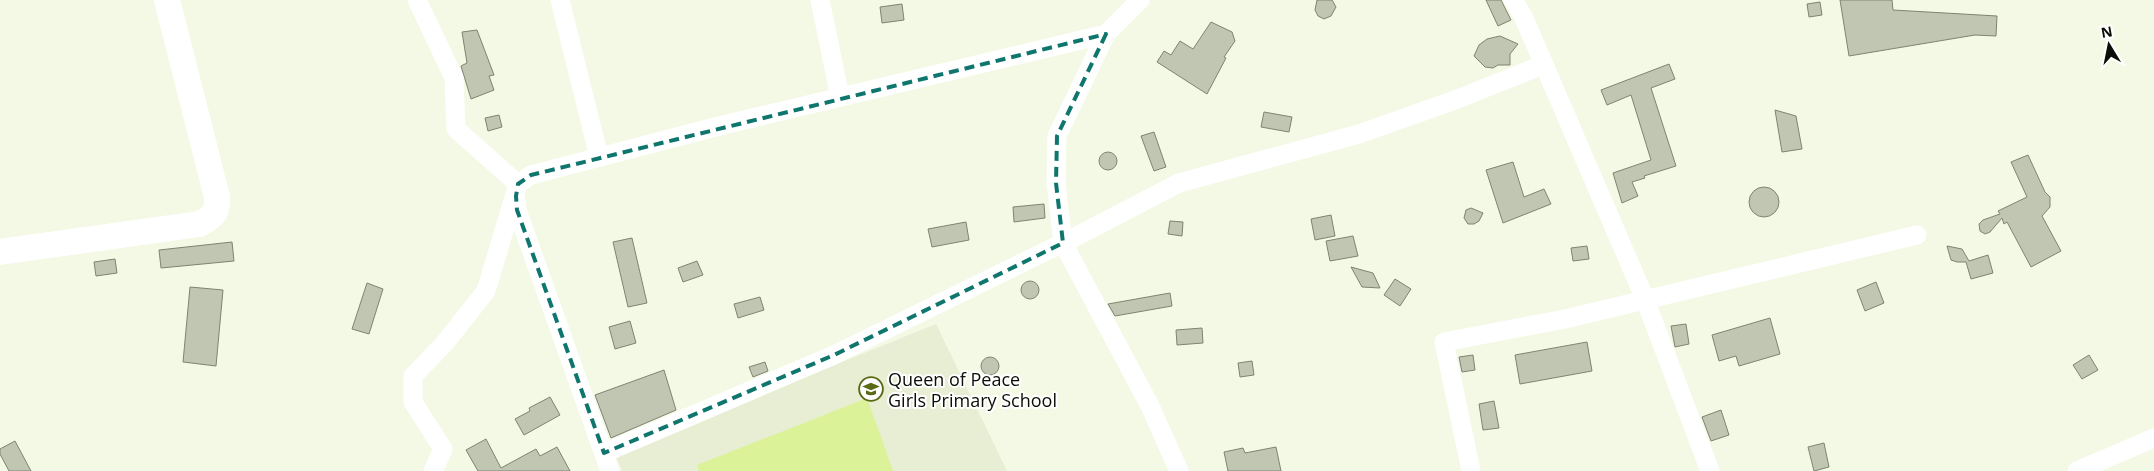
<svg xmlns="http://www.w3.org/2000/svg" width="2154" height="471" font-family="'Open Sans',sans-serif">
  <rect width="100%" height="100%" fill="#f3f9e4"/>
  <!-- built -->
  <path fill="#e7eed3" d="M936,324L1007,471H622L615,454Z"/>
  <!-- green -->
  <path fill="#dcf298" d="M867,398L893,471H699L697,465Z"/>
  <!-- building -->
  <path fill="#c0c6b1" stroke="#7f8471" d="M1317,0H1332L1336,7L1331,16L1324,19L1318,16L1315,10Z
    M1486,0H1501L1511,20L1498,26Z
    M1840,0H1892L1893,10L1997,16L1996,36L1975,35L1849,56Z
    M1820,2L1822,15L1809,17L1807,4Z
    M902,4L904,20L882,23L880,7Z
    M1211,22L1232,32L1235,41L1224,57L1226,58L1207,94L1157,62L1164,51L1171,55L1180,41L1193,49Z
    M477,30L494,75L489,76L494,90L471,99L461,66L467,63L462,32Z
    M1500,36L1518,44L1510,54V65H1498L1493,68L1485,67L1474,56L1479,45L1487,39Z
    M1669,64L1675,79L1651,88L1676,166L1644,176L1645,178L1632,182L1638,196L1622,203L1613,173L1651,160L1631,95L1607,105L1601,90Z
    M1775,110L1796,116L1802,149L1782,152Z
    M1264,112L1292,117L1289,132L1261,127Z
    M499,115L502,127L488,131L485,118Z
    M1154,132L1166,167L1154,171L1141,136Z
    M1099 161a9 9 0 1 1 18 0a9 9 0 1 1-18 0Z
    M2028,155L2045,192L2050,197V207L2042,216L2061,251L2031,267L2007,222L2004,224L2002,218L1990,232L1985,234L1980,231L1979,224L1983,220L2000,214L1998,211L2027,197L2011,162Z
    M1513,162L1524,197L1544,189L1551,204L1503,223L1486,170Z
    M1749 202a15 15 0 1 1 30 0a15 15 0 1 1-30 0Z
    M1044,204L1045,218L1014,222L1013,207Z
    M1471,208L1483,213L1479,221L1474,224H1468L1464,218L1466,210Z
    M1331,215L1335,236L1315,240L1311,219Z
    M1170,221L1183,222L1182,236L1168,234Z
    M966,222L969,240L932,247L928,229Z
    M1353,236L1358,256L1330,261L1326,241Z
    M632,238L647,303L628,307L613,242Z
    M232,242L234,261L161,268L159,250Z
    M1587,246L1589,259L1573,261L1571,248Z
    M1947,246L1962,249L1969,261L1988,255L1993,273L1971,279L1966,262H1957L1951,260Z
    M115,259L117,273L96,276L94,262Z
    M697,261L703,275L683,282L678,268Z
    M1351,267L1373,273L1380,288L1362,287Z
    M1395,279L1411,289L1400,306L1384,295Z
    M1021 290a9 9 0 1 1 18 0a9 9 0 1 1-18 0Z
    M1876,282L1884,303L1865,311L1857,290Z
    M367,283L383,289L369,334L352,329Z
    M190,287L223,290L216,366L183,362Z
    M1170,293L1172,306L1115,316L1108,304Z
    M760,297L764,310L738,318L734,304Z
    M1770,318L1780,354L1739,366L1736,356L1719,361L1712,335Z
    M630,321L636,343L615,349L609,327Z
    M1686,324L1689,344L1675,347L1671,326Z
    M1202,328L1203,343L1177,345L1176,330Z
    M1587,342L1592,371L1520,384L1515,355Z
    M1473,355L1475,370L1462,372L1459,357Z
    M2089,355L2098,370L2082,379L2073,365Z
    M981 366a9 9 0 1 1 18 0a9 9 0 1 1-18 0Z
    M1252,361L1254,375L1240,377L1238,363Z
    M765,362L768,371L753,377L749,367Z
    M664,370L676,410L611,438L595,395Z
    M550,397L560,415L524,435L515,419L530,411L529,408Z
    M1494,401L1499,428L1483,430L1479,404Z
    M1721,410L1729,435L1711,441L1702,417Z
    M486,439L501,468L536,449L540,456L557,447L570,471H478L466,450Z
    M15,441L31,471H9L0,454V449Z
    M1824,443L1829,467L1814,471L1808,447Z
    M1276,447L1281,471H1228L1224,452L1243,448L1245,453Z"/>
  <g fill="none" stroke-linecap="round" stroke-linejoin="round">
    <!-- street -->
    <path stroke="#fff" stroke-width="19" d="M417,0L454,78L456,129L518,184
      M560,0L599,157
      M820,0L840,97
      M1140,0L1106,34L1057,136L1056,183L1063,243L1150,406L1179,471
      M1513,0L1523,16L1645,299L1710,471
      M516,200L517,210L610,471
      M604,453L834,355L1079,235L1179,183L1359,134L1455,100L1543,65
      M433,471L443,449L413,402V376L444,344L486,291L518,184L531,175L719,126L1106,34
      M1471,471L1444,342L1565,319L1917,235
      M2077,471L2154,438"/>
    <!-- secondary -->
    <path stroke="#fff" stroke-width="26" d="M0,252L199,224C213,217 218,213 217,197L167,0"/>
  </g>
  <!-- marked area -->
  <path fill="none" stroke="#0f766e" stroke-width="4" stroke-dasharray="10 6" stroke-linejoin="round" d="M1106,34L1057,136L1056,183L1063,243L834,355L604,453L517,210L516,196L518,184L531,175Z"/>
  <!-- icons -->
  <defs>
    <g id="school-ring" transform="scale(1.25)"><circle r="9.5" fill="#fff" stroke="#5a6a15" stroke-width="1.5"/><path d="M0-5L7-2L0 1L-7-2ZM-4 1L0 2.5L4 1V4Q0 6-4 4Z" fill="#5a6a15"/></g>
  </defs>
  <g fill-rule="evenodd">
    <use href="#school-ring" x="871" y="389"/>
  </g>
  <g text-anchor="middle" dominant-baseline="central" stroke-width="4" stroke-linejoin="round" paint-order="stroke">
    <!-- poi labels -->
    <g font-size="18" fill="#0b0d06" stroke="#fff" text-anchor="start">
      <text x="888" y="379">Queen of Peace<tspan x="888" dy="21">Girls Primary School</tspan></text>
    </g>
  </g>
  <!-- north arrow -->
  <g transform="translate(2109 45) rotate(350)" stroke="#ffffff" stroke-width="4" paint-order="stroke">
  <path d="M0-4L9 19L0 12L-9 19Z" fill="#0b0d06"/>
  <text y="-8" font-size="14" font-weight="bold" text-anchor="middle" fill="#0b0d06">N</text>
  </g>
</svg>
